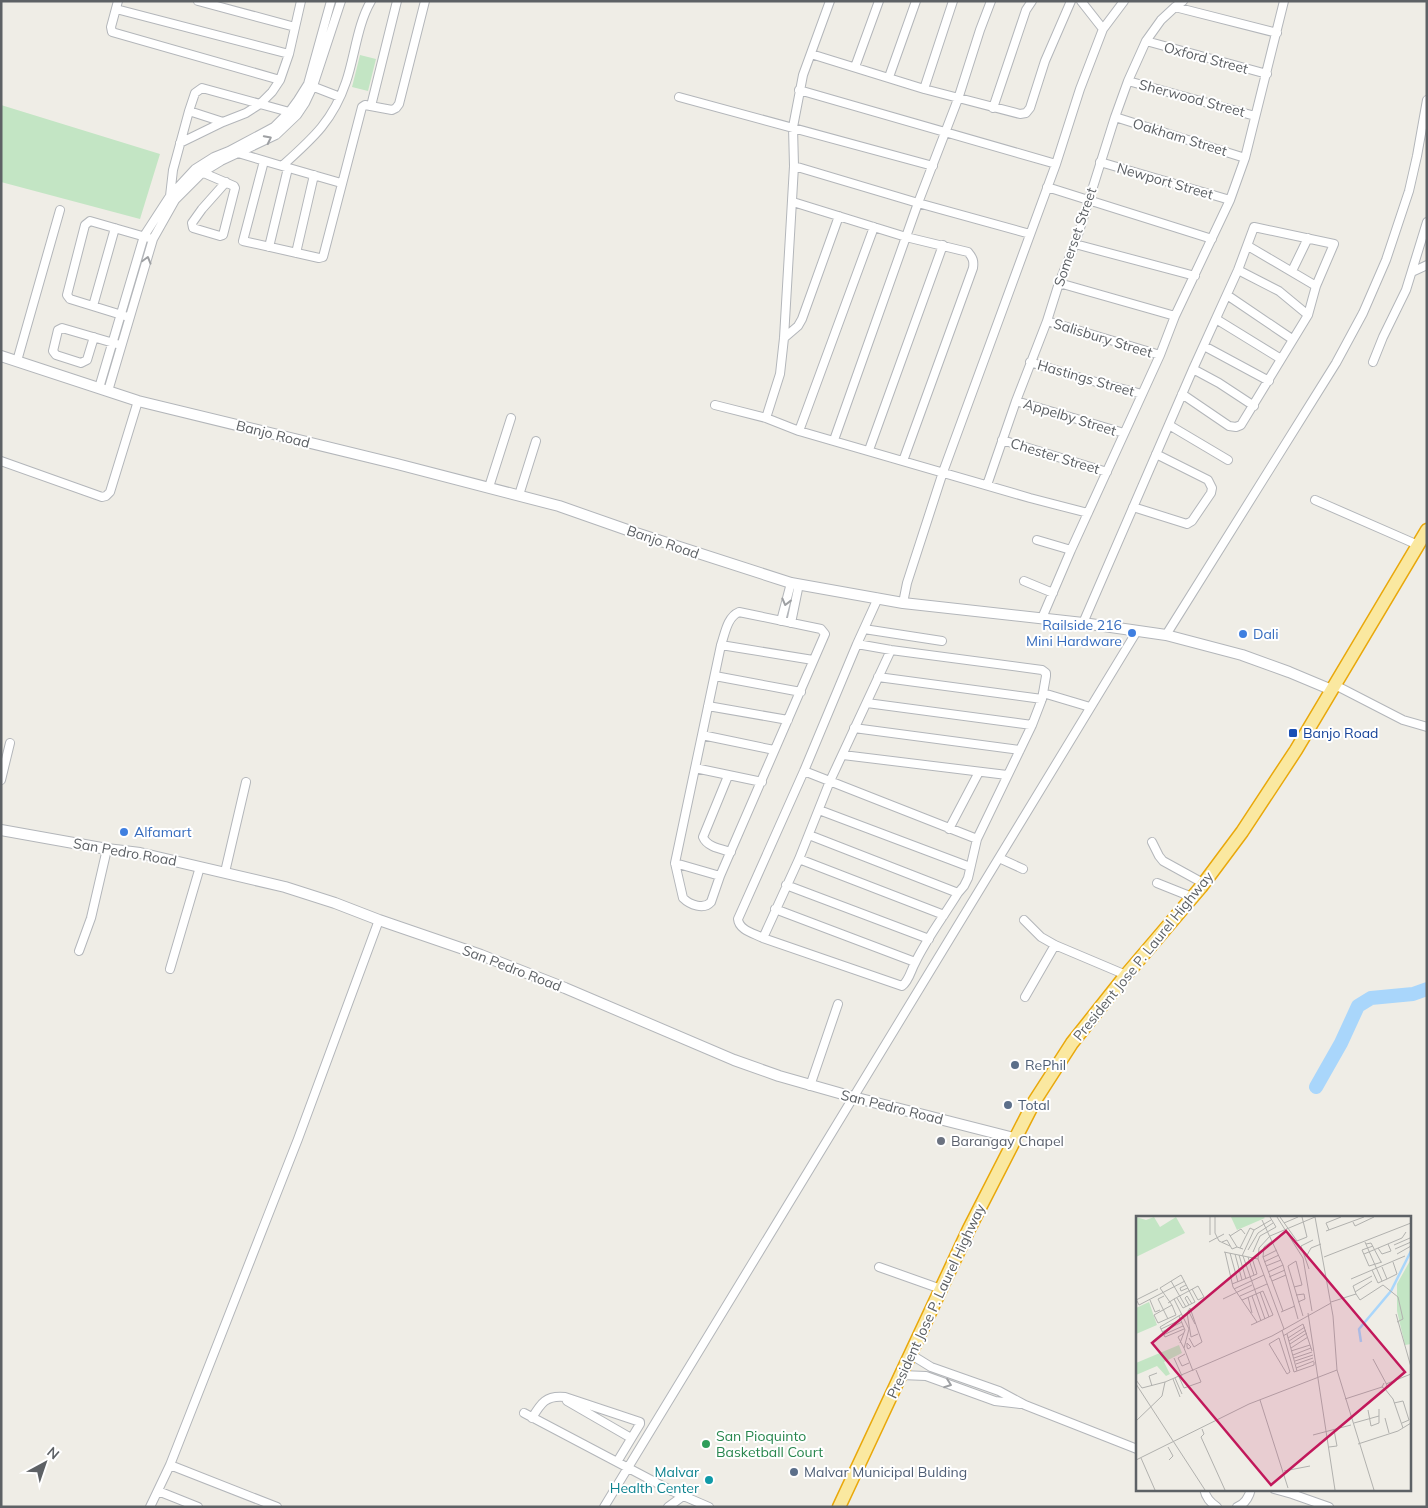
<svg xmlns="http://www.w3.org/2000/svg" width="1428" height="1508" font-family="Mulish,sans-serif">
  <rect width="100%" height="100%" fill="#efede6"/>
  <!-- green -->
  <path fill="#c3e5c4" d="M360,55L376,59L368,91L352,87Z
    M1,105L160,154L140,219L1,182Z"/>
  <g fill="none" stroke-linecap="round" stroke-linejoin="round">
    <!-- river -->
    <path stroke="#a9d6fb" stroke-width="14" d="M1316,1087L1341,1043L1358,1006L1371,998L1413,994L1427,989"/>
    <!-- minor casing -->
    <g stroke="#b3b6ba" stroke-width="10">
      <path id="minor" d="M118,1L111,27L112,32L280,80
        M198,1L295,27
        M1081,1L1103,29
        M1175,7L1277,33
        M116,9L289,54
        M1146,41L1267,74
        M811,54L924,89L1020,114L1026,113L1030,108L1045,61L1071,1
        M855,67L879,1
        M889,77L916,1
        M1128,81L1255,116
        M309,85L340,97
        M924,89L953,1
        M799,90L1056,164
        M679,97L933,166
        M371,106L397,1
        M993,108L1026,10L1032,1
        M189,111L223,122
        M1115,117L1245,158
        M180,143L223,122L246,113L260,104L272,92L280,80L289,54L301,1
        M238,153L282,166
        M264,161L243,241L319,258L323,257L362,107L365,105L392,110L396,108L399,104L425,1
        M1100,162L1230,200
        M794,166L918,203L1030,234
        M199,171L234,186L235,188L223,235L220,236L193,228L192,223L202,209L226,182
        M341,183L282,166C312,139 333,121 346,82C355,56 357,25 371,1
        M1047,187L1212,239
        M172,197L170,196L173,170L189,111L195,93L202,88L293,113
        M793,202L906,237L968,252C973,258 974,261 973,268L903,461
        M1075,244L1195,276
        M1248,246L1316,286
        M269,247L288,168
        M296,253L314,175
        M1238,270L1279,291L1308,315
        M1292,271L1308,238
        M1412,272L1427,265
        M1059,283L1175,316
        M1227,295L1292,339
        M93,306L115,228
        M125,316L70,299L67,295L85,225L90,221L149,238
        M1216,319L1281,359
        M1047,321L1160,355
        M94,337L87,360L81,363L56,355L53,351L58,330L62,328L117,344
        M784,338L798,326L802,319L839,216
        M1204,346L1269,381
        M17,361L60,210
        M1030,362L1081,378L1142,394
        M1373,362L1383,337L1406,290L1427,222
        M1193,369L1219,383L1254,406
        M99,388L144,236L170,196L195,169L214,157L229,151L274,127L290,111L298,100L308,84L331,1
        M108,391L153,239L175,200L203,172L221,161L276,135L297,115L305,103L313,86L341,1
        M1016,401L1124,433
        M715,405L766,418L799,431L1030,498L1088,513
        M766,418L780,374L784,338L794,166L793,127L803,75L830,1
        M1169,425L1228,460
        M799,431L874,227
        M834,440L918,203L958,99L980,30L991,1
        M1002,440L1107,472
        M869,450L943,245
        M1,461L102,497L106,496L110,492L138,401
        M987,485L1016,401L1047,321L1059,283L1075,244L1115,117L1128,81L1146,41L1161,20L1175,7L1183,1
        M489,487L511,418
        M519,495L536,441
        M1315,500L1418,545
        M1133,507L1187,524L1192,521L1211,493L1212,488L1208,480L1156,454
        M1037,540L1071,550
        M1024,581L1053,593
        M903,603L907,583L943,472L1056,164L1080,89L1103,29L1124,1
        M739,612L821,629L825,634L720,876L711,902C704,910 690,905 683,898L675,863L721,645C725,634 727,617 739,612Z
        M1042,618L1071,550L1160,355L1175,316L1230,200L1245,158L1284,1
        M781,621L791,583
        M791,623L799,584
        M1083,623L1193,369L1238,270L1254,227L1334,244L1316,286L1308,315L1241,425L1236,427L1229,426L1182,394
        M864,629L942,641
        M1166,635L1336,363L1363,313L1386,260L1409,191L1417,156L1427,100
        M857,644L891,650L1042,670L1046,673V676L1042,699L1032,725L977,839L968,878L964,886L958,893C944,916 927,938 915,963C911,970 909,981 902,986L763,938C753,933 739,930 738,919L804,771L857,644L878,598
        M721,645L813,660
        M715,676L801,692
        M878,677L1042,699
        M1335,685L1403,720L1427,727
        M1043,693L1090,707
        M867,703L1032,725
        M708,706L788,720
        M854,728L1020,750
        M702,735L774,750
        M843,755L1007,775
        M695,768L762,782
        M804,771L977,839
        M728,776L703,837C707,847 721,849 731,852
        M1,780L10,743
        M819,810L970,867
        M949,829L979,772
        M809,835L958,893
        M1152,842L1159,856L1163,861L1203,883
        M999,858L1023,869
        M799,859L944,915
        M675,863L720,876
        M225,872L246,782
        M1157,883L1192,897
        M786,885L929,939
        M775,909L915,962
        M1024,920L1041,937L1055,945L1126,975
        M763,938L799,859L830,781L891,650
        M79,951L91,918L107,849
        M170,969L200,867
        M1025,997L1055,945
        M810,1086L838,1004
        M879,1267L941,1289
        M910,1354L931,1367L999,1391L1025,1405L1137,1449
        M901,1375L926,1376L995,1401L1020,1404
        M567,1401L631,1438
        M524,1413L672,1491L709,1507
        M532,1418C541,1403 546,1395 565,1397L640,1422V1424L617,1462
        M170,1465L277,1507
        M1204,1489C1206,1498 1210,1502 1217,1507
        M1274,1489L1292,1494L1329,1507
        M158,1491L198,1507
        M150,1507L170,1465L298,1139L379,920
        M604,1507L1137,631
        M668,1507L683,1496
        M1237,1507C1245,1504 1249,1497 1251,1489"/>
    </g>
    <!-- tertiary casing -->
    <g stroke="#b3b6ba" stroke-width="12">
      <path id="tertiary" d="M1,356L138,401L397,464L559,506L636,533L791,583L903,603L1083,623L1166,635L1242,655L1289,672L1332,690
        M1,830L107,849L140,853L285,887L335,903L379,920L481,955L565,988L734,1060L779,1076L853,1097L1014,1138"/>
    </g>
    <!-- trunk casing -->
    <g stroke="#e9a80b" stroke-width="15">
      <path id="trunk" d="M839,1507L969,1229L1034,1102L1072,1043L1126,975L1201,887L1242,832L1296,750L1427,530"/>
    </g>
    <!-- minor -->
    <use href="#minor" stroke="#fff" stroke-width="8"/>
    <!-- tertiary -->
    <use href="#tertiary" stroke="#fff" stroke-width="10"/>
    <!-- trunk -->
    <use href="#trunk" stroke="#fae8a0" stroke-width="12"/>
  </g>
  <!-- one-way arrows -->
  <defs><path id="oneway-chevron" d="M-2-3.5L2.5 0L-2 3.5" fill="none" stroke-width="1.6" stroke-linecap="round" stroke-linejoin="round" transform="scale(1.25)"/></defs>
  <g stroke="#9ea0a3">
    <use href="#oneway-chevron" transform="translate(268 139) rotate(-27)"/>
    <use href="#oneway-chevron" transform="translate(147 260) rotate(-74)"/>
    <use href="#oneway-chevron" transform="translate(786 602) rotate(104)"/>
    <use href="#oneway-chevron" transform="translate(948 1384) rotate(20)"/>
  </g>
  <!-- markers -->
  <g fill="#3f7fe0" stroke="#fff" stroke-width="2">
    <circle cx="1132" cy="633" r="5"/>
    <circle cx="1243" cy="634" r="5"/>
    <circle cx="124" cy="832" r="5"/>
  </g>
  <rect fill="#1a4fb4" stroke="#fff" stroke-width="2" x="1288" y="728" width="10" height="10" rx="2.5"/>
  <g fill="#5c6f8a" stroke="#fff" stroke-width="2">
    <circle cx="1015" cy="1065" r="5"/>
    <circle cx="1008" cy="1105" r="5"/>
    <circle cx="794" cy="1472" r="5"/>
  </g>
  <circle fill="#6b7280" stroke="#fff" stroke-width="2" cx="941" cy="1141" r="5"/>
  <circle fill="#2e9e5b" stroke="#fff" stroke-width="2" cx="706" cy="1444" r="5"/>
  <circle fill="#0f9aa8" stroke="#fff" stroke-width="2" cx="709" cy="1480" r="5"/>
  <g text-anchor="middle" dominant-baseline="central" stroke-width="4" stroke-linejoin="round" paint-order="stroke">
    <!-- street labels -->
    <g font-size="14" fill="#5d6165" stroke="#fff">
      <text transform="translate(1206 58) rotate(15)">Oxford Street</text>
      <text transform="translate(1192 98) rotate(15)">Sherwood Street</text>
      <text transform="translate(1180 137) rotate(17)">Oakham Street</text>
      <text transform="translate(1165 181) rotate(16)">Newport Street</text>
      <text transform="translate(1075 237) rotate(-71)">Somerset Street</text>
      <text transform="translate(1103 338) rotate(17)">Salisbury Street</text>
      <text transform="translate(1086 378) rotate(16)">Hastings Street</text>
      <text transform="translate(1070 417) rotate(17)">Appelby Street</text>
      <text transform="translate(273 434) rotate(14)">Banjo Road</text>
      <text transform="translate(1055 456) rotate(17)">Chester Street</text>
      <text transform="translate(663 542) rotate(19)">Banjo Road</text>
      <text transform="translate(125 852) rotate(10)">San Pedro Road</text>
      <text transform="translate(1143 956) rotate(-51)">President Jose P. Laurel Highway</text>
      <text transform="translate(512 968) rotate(21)">San Pedro Road</text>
      <text transform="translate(892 1107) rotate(14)">San Pedro Road</text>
      <text transform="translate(936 1301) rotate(-65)">President Jose P. Laurel Highway</text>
    </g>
    <!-- shop labels -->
    <g font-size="14" fill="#366cbe" stroke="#fff" text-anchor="start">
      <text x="1122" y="625" text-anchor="end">Railside 216<tspan x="1122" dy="16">Mini Hardware</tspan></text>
      <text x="1253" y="634">Dali</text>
      <text x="134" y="832">Alfamart</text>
    </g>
    <!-- transit labels -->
    <g font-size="14" fill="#164399" stroke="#fff" text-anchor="start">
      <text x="1303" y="733">Banjo Road</text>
    </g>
    <!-- service labels -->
    <g font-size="14" fill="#4e5e75" stroke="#fff" text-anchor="start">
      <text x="1025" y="1065">RePhil</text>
      <text x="1018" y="1105">Total</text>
      <text x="804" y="1472">Malvar Municipal Bulding</text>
    </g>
    <!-- worship labels -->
    <g font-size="14" fill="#5b616d" stroke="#fff" text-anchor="start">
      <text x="951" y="1141">Barangay Chapel</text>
    </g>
    <!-- leisure labels -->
    <g font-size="14" fill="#27864d" stroke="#fff" text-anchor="start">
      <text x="716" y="1436">San Pioquinto<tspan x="716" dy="16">Basketball Court</tspan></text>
    </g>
    <!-- culture labels -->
    <g font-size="14" fill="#0d838f" stroke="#fff" text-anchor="end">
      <text x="699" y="1472">Malvar<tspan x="699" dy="16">Health Center</tspan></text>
    </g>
  </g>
  <!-- overview -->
  <g transform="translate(1136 1216)">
    <rect width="275" height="275" fill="#efede6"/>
    <path d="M0,1L10,4L18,1L24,11L40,1L49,17L0,41ZM95,1H128L129,2L101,14ZM275,43V128L269,129L261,95V68ZM13,86L21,109L0,118V92ZM43,129L46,137L28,146L34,158L30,160L21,150L0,159V147Z" fill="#c3e5c4"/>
    <path fill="none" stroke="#a9d6fb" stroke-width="2.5" d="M225,126L223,113L255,75L275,35"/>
    <path fill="none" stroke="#b1b1ae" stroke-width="1" d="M79,1V17L83,25L94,30M141,1L167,42L176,95M144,1L161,25L171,21L166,1M179,1L197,100L201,154L238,274M126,4L147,49L162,103M217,6L219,10L238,1M148,7L162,1M193,14L190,7L205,1M190,15L228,1M93,18L101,31L107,33M74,19V1M94,20L105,13L109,18M136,25L128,31L127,41L147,95M73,26L88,18M86,26L91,24L96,33L101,31M229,26L246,65M230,28L235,27L245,46M258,29L274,22M237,30L226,34L233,50L246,46M104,32L114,12L118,14M242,32L246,38L255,35L252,28M259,33L275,26M112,34L122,17L137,7M88,36L122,43M89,36L97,71L121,106M117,36L124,20L140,11L134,1M94,37L102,66M99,38L106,64M228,38L266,22L270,16M261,38L275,30M103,39L110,63M106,40L118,14L135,4M107,40L129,103M112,41L118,59M127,41L141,34M170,41L175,32L185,28M188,41L275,7M128,46L143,39M130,50L145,44M173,53L165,30L177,24M236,54L242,67L251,63L246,51M132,56L147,49M133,61L149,54M215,63L269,40M251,63L261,58L257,46M35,65L50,91M136,65L150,59M96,68L121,58L116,42M50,69L44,72L45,75L52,72M158,71L166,69L160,45L152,50L167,100M98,73L128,59M124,76L133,101M219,76L236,65M220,78L217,70L236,60M160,79L168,78L169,83L162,86M28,80L22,83L32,103M104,80L131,68M116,80L125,105M112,81L116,97M0,83L3,89L49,65M38,83L53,113L48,132L57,155M87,83L116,69M0,84L22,73M14,84L19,96L24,94M106,84L127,75L137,99M195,86L220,78L224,84L247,69L262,81L267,103L261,106M32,87L38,83L62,70L68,81L62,84L56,73M36,89L24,72L45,59L59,86L47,92L41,82M36,89L40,99L22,107L18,99ZM53,89L49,82L51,80L56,88M52,94L59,108M145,96L159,90M172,97L199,274M46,98L24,111L29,121L48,113M260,98L275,151M43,100L49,114L44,127M115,109L137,99M25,113L44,104M148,113L122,43L123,32L134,20L179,1M146,114L158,156L178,149V146M26,116L46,106M48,117L42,121L48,132M151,118L161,155M27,119L47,110M147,120L167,108L176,135M53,122L58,131L66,126L54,92L51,97L55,121L62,118M143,122L154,156L151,158L133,128ZM152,122L169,111M153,125L170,114M51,127L55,131L52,133L51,131ZM154,128L171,117M155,132L172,121M155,135L174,129M49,138L42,142L46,150L53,147M157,139L175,132M38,142L46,160M158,142L176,136M237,143L251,169L249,173L246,171L248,167M159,145L177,139M160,148L177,142M160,152L178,145M43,161L48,172L65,166L60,154M39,162L46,178M37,163L44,181M0,164L6,172L29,166M0,168L69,274M250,168L275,158M16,170L13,160L21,157M249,173L257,183L267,212M209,183L246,171M124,184L152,272M258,187L267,185L273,204L266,207M232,194L235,210L243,207V193M249,202L253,217M0,205L26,180L29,166L136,120L195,87M218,207L243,200M66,213L68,218L65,221L89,274M177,219L215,209M222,228L262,215L275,207M32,231L37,240L33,244M193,231L201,230L198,214M5,242L19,274M0,244L113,188L201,154M148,255L174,250"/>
    <path fill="#c2185b" fill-opacity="0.15" stroke="#c2185b" stroke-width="2.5" d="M150,15L269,156L135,269L16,127Z"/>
    <rect width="275" height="275" fill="none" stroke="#5d6165" stroke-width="2.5"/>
  </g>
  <!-- border -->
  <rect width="1428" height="1508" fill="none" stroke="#5d6165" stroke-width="5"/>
  <!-- north arrow -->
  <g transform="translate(45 1463) rotate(40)" stroke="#ffffff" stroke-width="4" paint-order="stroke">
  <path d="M0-4L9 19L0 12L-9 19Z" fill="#5d6165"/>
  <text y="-8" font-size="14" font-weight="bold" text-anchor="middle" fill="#5d6165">N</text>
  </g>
</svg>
